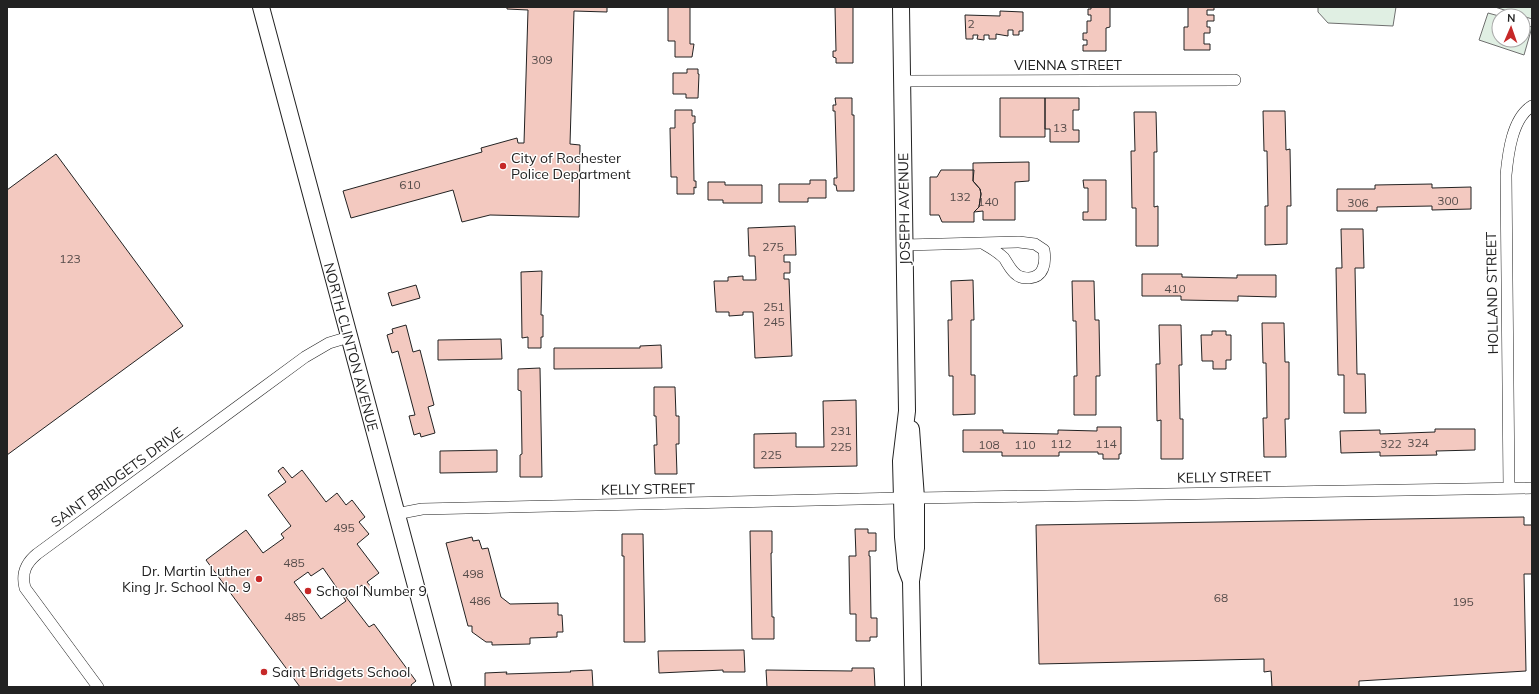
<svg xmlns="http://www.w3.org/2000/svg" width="1539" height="694" font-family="Mulish,sans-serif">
  <rect width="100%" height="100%" fill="#fff"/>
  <!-- green -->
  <path fill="#e0efe3" stroke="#6f6f6f" d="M1318,7H1396L1393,26L1328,23L1318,12Z
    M1495,7H1532V19Z
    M1488,13L1499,16V40H1523V24L1532,27L1524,55L1479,40Z"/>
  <!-- building -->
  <path fill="#f3c9c0" stroke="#222" fill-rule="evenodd" d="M507,7H607V12L574,11L570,144L580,145L579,217L490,215L462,222L453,190L351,218L343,191L482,152L481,148L517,138L518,143H524L528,10L507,9Z
    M668,7H690V44H694L692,57H675V41H668Z
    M835,7H853V63H836V58L833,57V51H836Z
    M1091,7H1110V27L1106,28V51H1083V45H1087V40H1083V33H1087V21H1091V15H1088V9H1091Z
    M1188,7H1214V10H1207V15H1214V21H1207V27H1210V33H1204V44H1210V50H1184V27H1188Z
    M1000,11L1023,12V31H1019V35H1013V30H1008V36L996,34V39H989V35H984V40L977,39L978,35H973V39H966L965,15L1000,16Z
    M687,69H698V74H699L698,98H686V94H673V73H687Z
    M835,98H852V115H854V191H837L836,185H834V178H837L835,111H833V105H836Z
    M1000,98H1045V137H1000Z
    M1045,98H1079V110H1073V130H1079V142H1050V129H1045Z
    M675,110H692V116H695V123H693L694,181H696V188L694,187V194H677V177H671L670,128H675Z
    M1263,111H1285L1286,150L1290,149L1291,206H1287V244L1265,245V206H1268L1267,151H1264Z
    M1134,112H1156L1157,152H1154V207L1158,206V246H1136V208H1132L1131,151H1135Z
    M56,154L183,326L7,455V190Z
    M1029,162V181L1015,182V220H983V211L974,212L979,207L981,194L980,189L973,181V163Z
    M941,170H974L973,181L980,189L981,194L979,207L974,212V222H942L939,215H930V177H937Z
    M810,180H826V198H808V202H779V184H810Z
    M1083,180H1106V220H1083V212H1088V188H1084Z
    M708,182H725V185H762V203H723V200H708Z
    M1432,184V188L1471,187V209L1432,210V206L1377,207V211H1337V189H1375V185Z
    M795,226L796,255H784V262H790V273H784V279H789L792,356L755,358L753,312H743V315L729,316V312H716L714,281H728V277L743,276V280H756L755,256H749L748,228Z
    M1341,229H1363L1364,268H1355L1357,374H1365L1366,413H1344V375H1338L1336,268H1342Z
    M542,271L541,315H543V337H541V348H528V337L522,338L521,272Z
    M1142,274H1182V277L1237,278V275H1276V297L1238,296V301L1181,300V296H1142Z
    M973,280L974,320H971V375H975V414L953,415V376H949L948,320H952L951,281Z
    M1072,281H1094L1095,320H1099L1100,376H1096V415H1074V376H1077L1076,321H1073Z
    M416,285L420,298L392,306L388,293Z
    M1262,323H1284L1285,362H1289V419H1285L1286,457H1264L1263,418H1267L1266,363H1263Z
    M406,325L413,352L420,350L434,405L428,407L435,433L421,437L420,433L414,435L409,416L415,415L398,351L392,353L387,335L393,333L392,329Z
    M1159,325H1181L1182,365H1179L1180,419H1183V459H1161V420L1157,421L1156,364H1160Z
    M1212,331H1226V335H1231V360H1226V369H1213V361H1202L1201,335H1212Z
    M501,339L502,359L438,360V340Z
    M661,345L662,368L554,369V348H640V346Z
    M540,368L542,477H520V455L522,454L521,391L518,390V369Z
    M654,387H675L676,416H679V444H676L677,474H655L654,445H657L656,416H654Z
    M856,400L857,466L754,468V434L796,433V447H824L823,401Z
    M1097,427H1121V454H1119V459H1103V454H1098V452H1059V456H1002V452H963V430H1003V433L1058,434V430L1097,431Z
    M1435,429H1475V450L1436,451L1437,455L1380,456V452L1341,453L1340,431L1380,430V434L1435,432Z
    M497,450V472L440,473V451Z
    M283,467L292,478L302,470L326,502L337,493L346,505L352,500L365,517L359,522L369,534L357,544L379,573L367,582L376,593L370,597L362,585L346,597L369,627L374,624L416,681L411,685L412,687H300L206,560L246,530L263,553L284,538L281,534L291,526L268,495L286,482L278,471ZM323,568L346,601L321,619L294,582L308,572L311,576Z
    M1524,517V525H1532V574H1524L1526,671L1359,681V687H1272L1271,671L1264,672V659L1039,664L1036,525Z
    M855,529H868V533H876V551H869V556H870L871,618H877V637H870V641H856V614H850L849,556H856Z
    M750,531H772V553H771L772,617H774V639H752Z
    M622,534H643L645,642H624V556H622Z
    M472,537L473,541L479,540L482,549L488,548L501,597L510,604L558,603V615H562L563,632H557V637L530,638V644L492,645V642H486L472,632V626H468L446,543Z
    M744,650L745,672H723V670L659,673L658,651Z
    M852,668H874L875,687H767L766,670L852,671Z
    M592,670L593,687H485V673L507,672L506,674L571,672L570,671Z"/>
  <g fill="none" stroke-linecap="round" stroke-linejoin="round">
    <!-- street casing -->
    <g stroke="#222" stroke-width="12">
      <path id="street" d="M902,81L1235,80
        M905,245L1019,242L1035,244L1044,250C1046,263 1044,277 1029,278C1024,278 1021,278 1017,275C1011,271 1008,264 1004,258C998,252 991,248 984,244
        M1509,488L1506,175C1508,154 1512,118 1532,106
        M916,498L1532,488
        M396,514L422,509L902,498
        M98,687L25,588C21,573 26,563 37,554L305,357L329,343L349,337"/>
    </g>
    <!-- secondary casing -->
    <g stroke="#222" stroke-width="18">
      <path id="secondary" d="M261,7L443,687
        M901,7L907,411L901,461L903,537L906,568L911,581
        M911,429L916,498V548L911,581L913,687"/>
    </g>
    <!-- street -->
    <use href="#street" stroke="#fff" stroke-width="11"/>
    <!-- secondary -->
    <use href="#secondary" stroke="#fff" stroke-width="16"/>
  </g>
  <!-- markers -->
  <g fill="#c62828" stroke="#fff" stroke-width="1.5">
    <circle cx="503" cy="166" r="4"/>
    <circle cx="259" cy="579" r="4"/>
    <circle cx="308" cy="591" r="4"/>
    <circle cx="264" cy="672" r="4"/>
  </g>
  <g text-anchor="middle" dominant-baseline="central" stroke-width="3" stroke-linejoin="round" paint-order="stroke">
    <!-- number labels -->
    <g font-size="12" fill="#564c4a">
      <text x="971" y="23">2</text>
      <text x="542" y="59">309</text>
      <text x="1060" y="127">13</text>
      <text x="410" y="184">610</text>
      <text x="960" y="196">132</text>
      <text x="1448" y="200">300</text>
      <text x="988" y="201">140</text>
      <text x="1358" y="202">306</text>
      <text x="773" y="246">275</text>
      <text x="70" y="258">123</text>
      <text x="1175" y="288">410</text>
      <text x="774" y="306">251</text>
      <text x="774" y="321">245</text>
      <text x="841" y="430">231</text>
      <text x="1418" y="442">324</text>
      <text x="1061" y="443">112</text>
      <text x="1106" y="443">114</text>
      <text x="1391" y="443">322</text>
      <text x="989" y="444">108</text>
      <text x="1025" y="444">110</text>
      <text x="841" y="446">225</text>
      <text x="771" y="454">225</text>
      <text x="344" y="527">495</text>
      <text x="294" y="562">485</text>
      <text x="473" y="573">498</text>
      <text x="1221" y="597">68</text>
      <text x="480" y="600">486</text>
      <text x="1463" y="601">195</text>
      <text x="295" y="616">485</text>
    </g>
    <!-- street labels -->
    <g font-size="14" fill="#222" stroke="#fff">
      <text x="1068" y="65">VIENNA STREET</text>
      <text transform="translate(904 209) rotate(-91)">JOSEPH AVENUE</text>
      <text transform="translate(1492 293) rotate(-91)">HOLLAND STREET</text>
      <text transform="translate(351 347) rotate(75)">NORTH CLINTON AVENUE</text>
      <text transform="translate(117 477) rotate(-36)">SAINT BRIDGETS DRIVE</text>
      <text transform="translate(1224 477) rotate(-1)">KELLY STREET</text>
      <text transform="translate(648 489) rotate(-1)">KELLY STREET</text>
    </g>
    <!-- poi labels -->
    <g font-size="14" fill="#222" stroke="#fff" text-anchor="start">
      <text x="511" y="158">City of Rochester<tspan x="511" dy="16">Police Department</tspan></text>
      <text x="251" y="571" text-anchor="end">Dr. Martin Luther<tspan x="251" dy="16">King Jr. School No. 9</tspan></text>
      <text x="316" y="591">School Number 9</text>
      <text x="272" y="672">Saint Bridgets School</text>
    </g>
  </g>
  <!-- border -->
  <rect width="1539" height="694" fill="none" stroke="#222222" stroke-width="16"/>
  <!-- north arrow -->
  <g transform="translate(1511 28) rotate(2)"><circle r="19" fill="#ffffff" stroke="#a7a7a7"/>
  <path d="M0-3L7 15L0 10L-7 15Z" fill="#c62828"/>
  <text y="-6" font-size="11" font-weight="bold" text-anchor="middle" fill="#222222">N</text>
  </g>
</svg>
